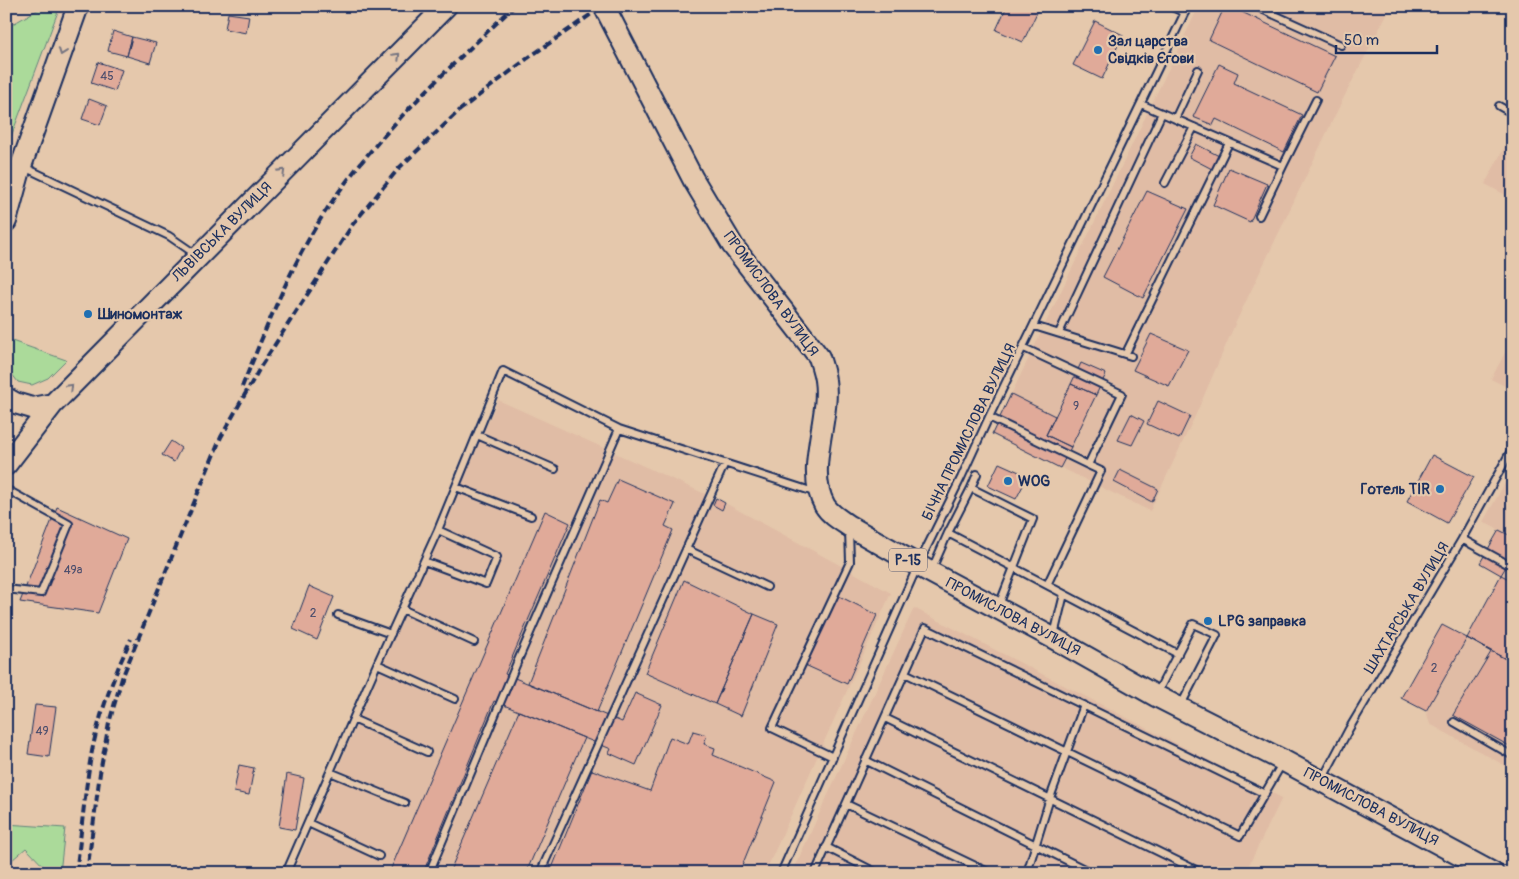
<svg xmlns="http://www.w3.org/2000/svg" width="1519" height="879" font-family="Pangolin,sans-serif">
  <rect width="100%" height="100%" fill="#e5c8ac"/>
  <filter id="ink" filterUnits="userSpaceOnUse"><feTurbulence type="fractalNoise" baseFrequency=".02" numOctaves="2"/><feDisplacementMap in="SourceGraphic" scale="10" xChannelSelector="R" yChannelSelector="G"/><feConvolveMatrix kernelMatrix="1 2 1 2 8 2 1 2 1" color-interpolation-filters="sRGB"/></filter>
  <g filter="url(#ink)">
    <!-- built -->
    <path fill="#e0bca5" d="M1199,6H1391L1341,103L1236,322L1196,414L1150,511L992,434Z
      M1513,131V199L1485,184Z
      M1513,338V390L1491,379Z
      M498,400L725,503L891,593L765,873H293L419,579Z
      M1513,469V770L1430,724L1426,711L1401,698L1442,625L1467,638L1501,575L1480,563L1499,530L1483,522Z
      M914,608L1282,798L1245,873H792Z"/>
    <!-- green -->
    <path fill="#abda9a" stroke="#63847c" d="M44,6H60L6,150V28Z
      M9,340L66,360L48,378L32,385L18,382L8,369Z
      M6,824L65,828L60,873H47L48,871L26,848L12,860L6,851Z"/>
    <!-- building -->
    <path fill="#e0aa99" stroke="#1b2f5e" d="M1007,6H1040L1023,42L996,30Z
      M1225,6H1229L1335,56L1317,92L1209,40Z
      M228,13L249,16L246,33L225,29Z
      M1095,21L1123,35L1102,79L1073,65Z
      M113,31L132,37L127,56L108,51Z
      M132,37L156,43L150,63L127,56Z
      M98,62L122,70L115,91L91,83Z
      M1219,64L1238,73L1234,83L1302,115L1284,152L1216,119L1213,125L1193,117Z
      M89,99L107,106L100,125L82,119Z
      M1196,144L1219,156L1212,169L1189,157Z
      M1229,168L1267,184L1250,222L1213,205Z
      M1147,191L1188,209L1143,298L1103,277Z
      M1151,334L1188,350L1169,386L1133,370Z
      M1081,363L1106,374L1096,395L1071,384Z
      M1071,384L1096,395L1071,447L1046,435Z
      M1011,394L1055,416L1046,435L1071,447L1060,468L992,434Z
      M1158,401L1190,416L1179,439L1147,424Z
      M1131,414L1144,421L1132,445L1118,440Z
      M171,441L181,448L174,462L162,455Z
      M1432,455L1474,477L1447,523L1407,501Z
      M999,463L1028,476L1016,499L988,486Z
      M1120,470L1158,489L1152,502L1114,482Z
      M618,479L675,504L665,526L673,530L597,712L528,683L600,500L607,503Z
      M716,498L725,503L722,510L713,505Z
      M57,507L127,539L98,613L20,602Z
      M545,511L570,523L505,674L622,722L635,693L662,705L636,765L609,753L611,749L494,701L423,873H389Z
      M1499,530L1513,537V555L1501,575L1480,563Z
      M1501,575L1513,581V663L1467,638Z
      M684,580L754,614L715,704L645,673Z
      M309,586L334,597L317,640L293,629Z
      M837,595L877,615L847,684L805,665Z
      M754,614L778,624L741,716L715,704Z
      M1442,625L1467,638L1426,711L1401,698Z
      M1467,638L1513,663V748L1453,715L1491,652Z
      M35,705L56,707L49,757L28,754Z
      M519,711L584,738L526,873H449Z
      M693,731L707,735L704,744L715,748L713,755L776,782L739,873H550L592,770L650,791L670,737L688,744Z
      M239,765L254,768L249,795L234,792Z
      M287,774L304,778L295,830L279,827Z"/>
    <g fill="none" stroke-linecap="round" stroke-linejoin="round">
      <!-- service casing -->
      <g stroke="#1b2f5e" stroke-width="10">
        <path id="service" d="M422,6L431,16
          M1170,6L1185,13
          M1255,6L1341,45
          M1141,104L1283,166L1316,100
          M1499,106L1513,114
          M1175,119L1198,70
          M24,167L169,236L198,256
          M1165,183L1194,127
          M1259,216L1283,166
          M1034,326L1131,356
          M1059,333L1162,113
          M1126,353L1229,143
          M989,417L1088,465L1122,394L1024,348
          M477,435L555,469
          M456,487L531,516
          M971,488L977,474
          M6,489L69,524L41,593L6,589
          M948,533L1064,594L1054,635
          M1462,539L1513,567
          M686,549L767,587
          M424,561L486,584L497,557L438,530
          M932,569L948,533L971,488L1033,519L999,605
          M1047,585L1101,471L1088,465
          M1064,594L1178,654
          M402,609L474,642
          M338,615L391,634
          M377,664L455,699
          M905,673L1240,836L1283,762
          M1157,693L1193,624L1217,635L1181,705
          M885,718L1200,872
          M353,719L427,752
          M1454,722L1513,756
          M833,757L772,728L850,562L849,530
          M865,760L1092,873
          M330,772L405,803
          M1323,778L1349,729L1462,539L1513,447
          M846,804L990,873
          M308,823L379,856
          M826,847L877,873
          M286,873L377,664L438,530L503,371L619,429L817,493
          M429,873L516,665L619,429
          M540,873L725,463
          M781,873L918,565L961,478L989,417L1188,6
          M815,873L925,628L1265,794
          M1027,873L1050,798L1084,705"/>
      </g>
      <!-- primary casing -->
      <g stroke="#1b2f5e" stroke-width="24">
        <path id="primary" d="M604,6L693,179L733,246L819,357C821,364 824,372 825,380C831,419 804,470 825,506C830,514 840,520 849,526L930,572L1053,638L1156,696L1284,761L1493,873
          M6,221L21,166L78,6
          M6,398L15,403L32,408L53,404
          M6,465L53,404L446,6"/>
      </g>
      <!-- service -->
      <use href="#service" stroke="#e5c8ac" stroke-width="6"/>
      <!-- primary -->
      <use href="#primary" stroke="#e5c8ac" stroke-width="20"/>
      <!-- rail -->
      <path stroke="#1b2f5e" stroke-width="4" stroke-dasharray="8 4" stroke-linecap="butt" d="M242,387C267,326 291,264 327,209C376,135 442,75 506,14L515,6
        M76,873C81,836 84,799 90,762C97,720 113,677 131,639
        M87,873L100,773L109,723L122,678L221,437L261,366L353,224L399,168L460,110L528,58L603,6"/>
    </g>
    <!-- one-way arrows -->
    <defs><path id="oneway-chevron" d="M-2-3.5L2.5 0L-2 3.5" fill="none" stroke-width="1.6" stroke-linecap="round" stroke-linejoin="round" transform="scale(1.25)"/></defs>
    <g stroke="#767481">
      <use href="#oneway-chevron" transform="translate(62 52) rotate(110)"/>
      <use href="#oneway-chevron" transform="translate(397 56) rotate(-45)"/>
      <use href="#oneway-chevron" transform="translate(282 172) rotate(-45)"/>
      <use href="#oneway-chevron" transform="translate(70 387) rotate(-45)"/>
    </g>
  </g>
  <!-- markers -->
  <g fill="#1f6fb2" stroke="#e5c8ac" stroke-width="2">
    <circle cx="1098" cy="50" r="5"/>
    <circle cx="88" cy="314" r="5"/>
    <circle cx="1008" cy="481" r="5"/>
    <circle cx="1440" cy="489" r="5"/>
    <circle cx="1208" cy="621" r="5"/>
  </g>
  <g text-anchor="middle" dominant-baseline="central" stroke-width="4.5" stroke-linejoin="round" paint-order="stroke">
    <!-- number labels -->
    <g font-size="12" fill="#4c4e6d">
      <text x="107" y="76">45</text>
      <text x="1076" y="406">9</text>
      <text x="73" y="570">49а</text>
      <text x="313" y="613">2</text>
      <text x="1434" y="668">2</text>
      <text x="42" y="731">49</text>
    </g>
    <!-- shield labels -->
    <rect fill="#e5c8ac" stroke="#585d75" stroke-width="1" x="889" y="548.5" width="38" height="23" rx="4"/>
    <g font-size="14" font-weight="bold" fill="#1b2f5e">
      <text x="908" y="560">Р-15</text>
    </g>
    <!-- poi labels -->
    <g font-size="15" font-weight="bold" fill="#1b2f5e" stroke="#e5c8ac" text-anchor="start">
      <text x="1108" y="41">Зал царства<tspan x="1108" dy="17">Свідків Єгови</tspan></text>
      <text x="98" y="314">Шиномонтаж</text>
      <text x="1018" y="481">WOG</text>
      <text x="1430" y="489" text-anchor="end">Готель TIR</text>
      <text x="1218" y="621">LPG заправка</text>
    </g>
    <!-- street labels -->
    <g font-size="15" fill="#1b2f5e" stroke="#e5c8ac">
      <text transform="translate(222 232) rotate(-45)">ЛЬВІВСЬКА ВУЛИЦЯ</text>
      <text transform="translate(771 294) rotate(54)">ПРОМИСЛОВА ВУЛИЦЯ</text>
      <text transform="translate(969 432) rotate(-64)">БІЧНА ПРОМИСЛОВА ВУЛИЦЯ</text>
      <text transform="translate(1407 608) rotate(-59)">ШАХТАРСЬКА ВУЛИЦЯ</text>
      <text transform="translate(1013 617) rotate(28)">ПРОМИСЛОВА ВУЛИЦЯ</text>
      <text transform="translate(1371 807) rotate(28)">ПРОМИСЛОВА ВУЛИЦЯ</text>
    </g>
  </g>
  <!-- margin -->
  <rect width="1519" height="879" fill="none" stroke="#e5c8ac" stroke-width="25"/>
  <rect x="12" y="12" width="1494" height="854" fill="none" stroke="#1b2f5e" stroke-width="2" filter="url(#ink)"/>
  <!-- scale -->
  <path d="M1336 45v8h101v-8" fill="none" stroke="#1b2f5e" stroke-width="2.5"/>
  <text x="1344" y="45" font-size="15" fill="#1b2f5e" stroke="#e5c8ac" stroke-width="4" paint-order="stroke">50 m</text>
</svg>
